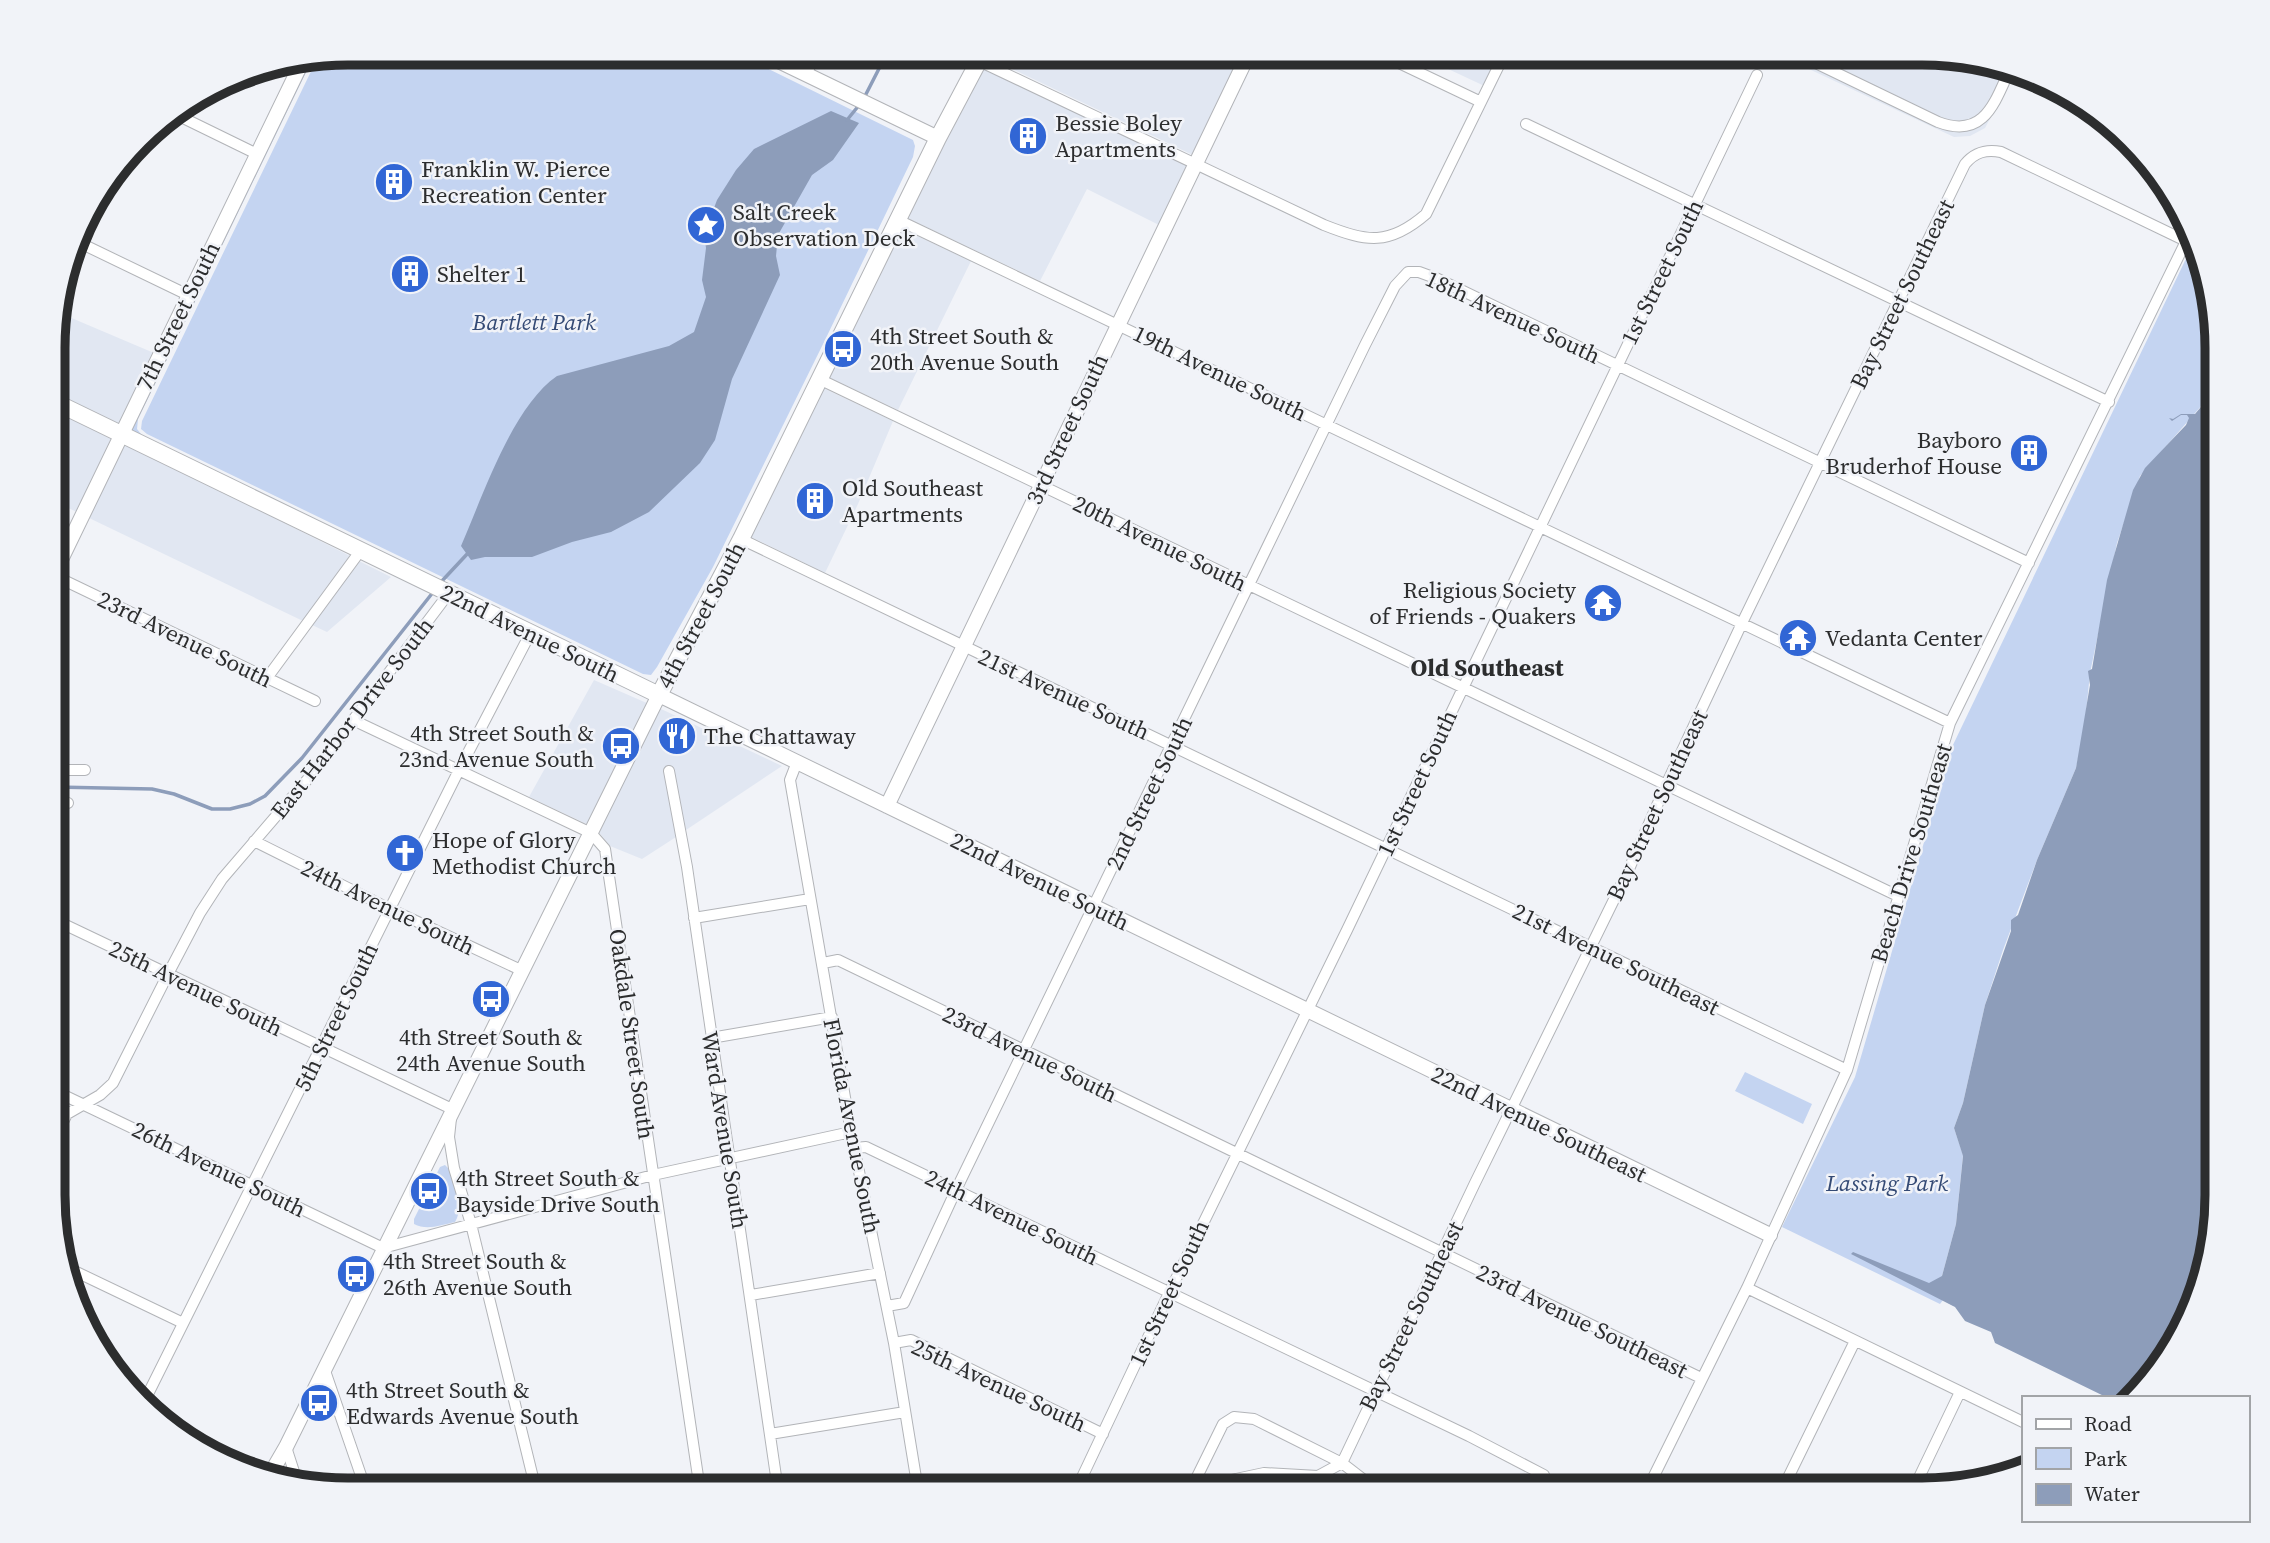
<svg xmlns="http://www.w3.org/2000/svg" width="2270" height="1543" font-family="'Source Serif 4',serif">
  <rect width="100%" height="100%" fill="#f1f3f8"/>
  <!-- built -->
  <path fill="#e1e7f2" d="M989,53H1241L1193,155L987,57Z
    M1414,53H1511L1493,90Z
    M1775,53H1941L2017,68L1985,128L1970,136L1954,137Z
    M981,68L1188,166L1159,225L1087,189L1040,281L905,217Z
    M900,228L971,261L898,410L826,376Z
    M55,311L154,353L119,426L55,395Z
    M821,387L893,421L858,504L825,573L749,536Z
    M55,409L114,437L77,512L55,502Z
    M123,442L350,556L303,621L87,517Z
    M359,561L391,577L327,632L312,625Z
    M594,680L649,704L589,825L529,797Z
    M659,708L782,766L686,830L678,790L668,793L676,837L642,859L610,846L598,831Z"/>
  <!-- green -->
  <path fill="#c4d4f1" d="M347,53H736L913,140L915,146L913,157L826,338L713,567L657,667L651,675L643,674L147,434L141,429L142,421L317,59Z
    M308,60H312L138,419L137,429L145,439L128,431Z
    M2194,242L2217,329V388L2140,476L2117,543L2090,673L2084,732L2076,768L2037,860L2003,950L1985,1005L1963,1103L1954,1128L1963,1155L1956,1224L1942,1276L1953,1306L1943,1300L1940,1304L1782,1227L1855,1077L1952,747Z
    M1745,1072L1812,1104L1803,1124L1735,1091Z
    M445,1165L449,1169C453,1185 465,1206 455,1222C441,1225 427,1231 414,1224V1219L440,1167Z"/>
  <!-- water -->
  <path fill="#8d9dba" d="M831,111L859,123L833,160L812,175L778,235L776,256L780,275L732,379L715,440L700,463L649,512L611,532L572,542L532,557H485L471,560L461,546C483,496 512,407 557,376L669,346L694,332L706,297L702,280L706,248L704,235L717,200L736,170L754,149Z
    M2217,388V1214L2202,1291L2157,1375L2129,1398H2108L1995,1343L1991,1332L1965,1321L1955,1307L1851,1254L1853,1252L1929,1283L1942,1276L1956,1224L1963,1156L1954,1128L1963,1103L1985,1005L2011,931V920L2018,915L2037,860L2076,768L2090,685L2088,671L2092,669L2107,580L2133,490L2145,468L2186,425L2189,418L2187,415H2181L2172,421L2169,418L2173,419L2181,414H2195Z"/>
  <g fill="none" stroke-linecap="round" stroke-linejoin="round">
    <!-- stream -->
    <path stroke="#8d9dba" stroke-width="3.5" d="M864,98L887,53
      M847,120L860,104
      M441,582L469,552
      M55,787L152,789L174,794L212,809H230L250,804L265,796L302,758L434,591"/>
    <!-- minor casing -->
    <g stroke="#b2b4b8" stroke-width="12">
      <path id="minor" d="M1378,53L1481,102
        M1795,53L1938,122C1985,140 1995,101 2011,67
        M979,61L1324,225C1367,242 1389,246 1426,214L1505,53
        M806,74L817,53
        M173,113L257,154
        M1526,124L2109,402
        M898,220L1950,723
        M76,241L188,295
        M819,379L1898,896
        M741,539L1847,1070
        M55,576L315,701
        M267,678L361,550
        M353,720L591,833L605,849L700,1490
        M797,762L790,780L851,1132L894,1343L918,1490
        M55,770H85
        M669,771L687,867L778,1490
        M55,803H68
        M254,841L390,909L523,971
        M694,918L810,899
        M55,920L452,1109L449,1137L454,1168L471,1224L536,1490
        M823,963L838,960L1701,1378
        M711,1038L832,1017
        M55,1091L383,1248L653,1175L851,1132
        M55,1138L67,1114L100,1095L113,1083L168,974L200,913L222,879L313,773L449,593
        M854,1148L866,1147L1469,1436L1544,1475
        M66,1267L183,1323
        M1747,1288L2023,1422
        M751,1295L880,1273
        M887,1306L904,1303L956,1190L1365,345L1395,286L1408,272H1419L1438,279L2029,563
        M894,1343L911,1340L1103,1434
        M324,1368L366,1490
        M144,1402L459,770L530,634
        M770,1434L905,1412
        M286,1447L298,1484
        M1342,1463L1475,1183L1629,869L1666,785L1742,623L1965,164C1975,152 1986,149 2001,152L2186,241
        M1192,1487L1223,1424L1234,1417L1254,1419L1342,1463L1377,1490
        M1189,1489L1264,1473L1318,1476L1342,1463
        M1076,1490L1169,1293L1347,930L1757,75
        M1647,1490L1747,1288L1847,1070L1950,723L2191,231
        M1782,1490L1855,1341
        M1913,1490L1960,1392"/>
    </g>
    <!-- tertiary casing -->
    <g stroke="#b2b4b8" stroke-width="16">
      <path id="tertiary" d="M762,53L938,138
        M55,572L302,62
        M887,806L1249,53
        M268,1478L286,1447L659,695L1770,1235"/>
    </g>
    <!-- secondary casing -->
    <g stroke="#b2b4b8" stroke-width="18">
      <path id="secondary" d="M55,402L659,695L741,539L938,138L983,53"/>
    </g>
    <!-- minor -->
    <use href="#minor" stroke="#fff" stroke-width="10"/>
    <!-- tertiary -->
    <use href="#tertiary" stroke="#fff" stroke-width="14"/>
    <!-- secondary -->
    <use href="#secondary" stroke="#fff" stroke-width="16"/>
  </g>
  <!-- icons -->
  <defs>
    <g id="building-disc" transform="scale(2.0125)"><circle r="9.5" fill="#3166d5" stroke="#f1f3f8"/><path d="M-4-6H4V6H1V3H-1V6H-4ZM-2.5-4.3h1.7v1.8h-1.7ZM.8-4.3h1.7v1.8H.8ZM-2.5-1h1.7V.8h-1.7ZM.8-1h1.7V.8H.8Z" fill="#fff"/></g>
    <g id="sight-disc" transform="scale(2.0125)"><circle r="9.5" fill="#3166d5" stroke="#f1f3f8"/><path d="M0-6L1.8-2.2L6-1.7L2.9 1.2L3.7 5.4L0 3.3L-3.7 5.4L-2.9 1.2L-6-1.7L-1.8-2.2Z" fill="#fff"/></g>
    <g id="bus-disc" transform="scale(2.0125)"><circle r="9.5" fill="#3166d5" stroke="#f1f3f8"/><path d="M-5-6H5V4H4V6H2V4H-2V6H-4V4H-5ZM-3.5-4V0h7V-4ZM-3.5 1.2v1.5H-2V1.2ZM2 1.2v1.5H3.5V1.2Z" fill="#fff"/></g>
    <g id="temple-disc" transform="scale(2.0125)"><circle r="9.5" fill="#3166d5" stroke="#f1f3f8"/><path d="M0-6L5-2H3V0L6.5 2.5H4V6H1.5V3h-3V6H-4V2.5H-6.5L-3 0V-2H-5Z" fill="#fff"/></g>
    <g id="restaurant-disc" transform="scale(2.0125)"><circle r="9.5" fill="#3166d5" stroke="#f1f3f8"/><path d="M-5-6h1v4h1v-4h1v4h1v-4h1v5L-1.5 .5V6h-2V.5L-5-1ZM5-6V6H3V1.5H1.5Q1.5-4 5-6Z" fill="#fff"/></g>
    <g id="church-disc" transform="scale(2.0125)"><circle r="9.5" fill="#3166d5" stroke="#f1f3f8"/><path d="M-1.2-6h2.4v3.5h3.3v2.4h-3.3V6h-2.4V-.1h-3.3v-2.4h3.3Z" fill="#fff"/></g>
  </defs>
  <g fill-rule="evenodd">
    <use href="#building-disc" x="1028" y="136"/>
    <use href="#building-disc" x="394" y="182"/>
    <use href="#sight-disc" x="706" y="225"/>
    <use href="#building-disc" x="410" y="274"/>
    <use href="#bus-disc" x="843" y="349"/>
    <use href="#building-disc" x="2029" y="453"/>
    <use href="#building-disc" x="815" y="501"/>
    <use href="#temple-disc" x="1603" y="603"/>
    <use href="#temple-disc" x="1798" y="638"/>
    <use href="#restaurant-disc" x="677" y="736"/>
    <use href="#bus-disc" x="621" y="746"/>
    <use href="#church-disc" x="405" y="853"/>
    <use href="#bus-disc" x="491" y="999"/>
    <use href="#bus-disc" x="429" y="1191"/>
    <use href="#bus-disc" x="356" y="1274"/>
    <use href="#bus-disc" x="319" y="1403"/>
  </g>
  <g text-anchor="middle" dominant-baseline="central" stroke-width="5" stroke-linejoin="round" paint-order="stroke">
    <!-- poi labels -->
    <g font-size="23" fill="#2c2d2e" stroke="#f1f3f8" text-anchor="start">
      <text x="1055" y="123">Bessie Boley<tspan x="1055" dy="26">Apartments</tspan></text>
      <text x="421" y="169">Franklin W. Pierce<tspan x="421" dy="26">Recreation Center</tspan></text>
      <text x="733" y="212">Salt Creek<tspan x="733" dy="26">Observation Deck</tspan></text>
      <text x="437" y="274">Shelter 1</text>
      <text x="870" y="336">4th Street South &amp;<tspan x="870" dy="26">20th Avenue South</tspan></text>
      <text x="2002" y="440" text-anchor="end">Bayboro<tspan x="2002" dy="26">Bruderhof House</tspan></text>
      <text x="842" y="488">Old Southeast<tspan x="842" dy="26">Apartments</tspan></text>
      <text x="1576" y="590" text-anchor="end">Religious Society<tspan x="1576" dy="26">of Friends - Quakers</tspan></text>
      <text x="1825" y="638">Vedanta Center</text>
      <text x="594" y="733" text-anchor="end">4th Street South &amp;<tspan x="594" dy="26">23nd Avenue South</tspan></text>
      <text x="704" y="736">The Chattaway</text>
      <text x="432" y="840">Hope of Glory<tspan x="432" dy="26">Methodist Church</tspan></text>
      <text x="491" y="1037" text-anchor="middle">4th Street South &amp;<tspan x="491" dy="26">24th Avenue South</tspan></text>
      <text x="456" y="1178">4th Street South &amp;<tspan x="456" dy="26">Bayside Drive South</tspan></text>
      <text x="383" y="1261">4th Street South &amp;<tspan x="383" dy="26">26th Avenue South</tspan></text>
      <text x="346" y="1390">4th Street South &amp;<tspan x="346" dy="26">Edwards Avenue South</tspan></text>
    </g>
    <!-- street labels -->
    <g font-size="23" fill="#2c2d2e" stroke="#f1f3f8">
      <text transform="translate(1662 272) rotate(-64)">1st Street South</text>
      <text transform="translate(1902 294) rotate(-64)">Bay Street Southeast</text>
      <text transform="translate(178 316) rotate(-64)">7th Street South</text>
      <text transform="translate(1513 317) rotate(25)">18th Avenue South</text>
      <text transform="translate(1220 373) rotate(26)">19th Avenue South</text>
      <text transform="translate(1067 429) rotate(-65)">3rd Street South</text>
      <text transform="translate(1160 543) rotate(26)">20th Avenue South</text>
      <text transform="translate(701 615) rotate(-62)">4th Street South</text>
      <text transform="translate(530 633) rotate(26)">22nd Avenue South</text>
      <text transform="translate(185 639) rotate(26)">23rd Avenue South</text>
      <text transform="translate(1064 694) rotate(25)">21st Avenue South</text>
      <text transform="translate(352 718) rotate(-52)">East Harbor Drive South</text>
      <text transform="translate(1417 783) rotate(-65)">1st Street South</text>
      <text transform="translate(1149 793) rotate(-64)">2nd Street South</text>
      <text transform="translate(1657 805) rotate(-65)">Bay Street Southeast</text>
      <text transform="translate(1911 853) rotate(-73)">Beach Drive Southeast</text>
      <text transform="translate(1040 881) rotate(26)">22nd Avenue South</text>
      <text transform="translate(388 907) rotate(26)">24th Avenue South</text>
      <text transform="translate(1616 959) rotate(26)">21st Avenue Southeast</text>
      <text transform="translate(196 988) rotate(26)">25th Avenue South</text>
      <text transform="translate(336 1017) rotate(-64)">5th Street South</text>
      <text transform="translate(632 1034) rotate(82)">Oakdale Street South</text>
      <text transform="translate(1030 1054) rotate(26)">23rd Avenue South</text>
      <text transform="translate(1539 1124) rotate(26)">22nd Avenue Southeast</text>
      <text transform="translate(852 1126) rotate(79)">Florida Avenue South</text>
      <text transform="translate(725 1130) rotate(81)">Ward Avenue South</text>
      <text transform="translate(219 1169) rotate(26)">26th Avenue South</text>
      <text transform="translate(1012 1217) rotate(26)">24th Avenue South</text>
      <text transform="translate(1169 1293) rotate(-65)">1st Street South</text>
      <text transform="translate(1411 1316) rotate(-64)">Bay Street Southeast</text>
      <text transform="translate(1582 1321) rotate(26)">23rd Avenue Southeast</text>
      <text transform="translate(999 1385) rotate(25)">25th Avenue South</text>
    </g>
    <!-- park labels -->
    <g font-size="23" font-style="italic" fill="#344a75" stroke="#f1f3f8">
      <text x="534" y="322">Bartlett Park</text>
      <text x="1887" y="1183">Lassing Park</text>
    </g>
    <!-- neighbourhood labels -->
    <g font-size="24" font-weight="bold" fill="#2c2d2e" stroke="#f1f3f8">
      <text x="1487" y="667">Old Southeast</text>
    </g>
  </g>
  <!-- crop -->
  <path d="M0 0H2270V1543H0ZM348 65H1922A283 283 0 0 1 2205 348V1195A283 283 0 0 1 1922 1478H348A283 283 0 0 1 65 1195V348A283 283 0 0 1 348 65Z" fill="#f1f3f8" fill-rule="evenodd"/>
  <path fill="none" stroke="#2c2d2e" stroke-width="9" d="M348 65H1922A283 283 0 0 1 2205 348V1195A283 283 0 0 1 1922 1478H348A283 283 0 0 1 65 1195V348A283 283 0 0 1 348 65Z"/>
  <!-- legend -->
  <rect x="2022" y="1396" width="228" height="126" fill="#f1f3f8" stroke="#a2a4a7" stroke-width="2"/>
  <rect x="2036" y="1419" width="35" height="10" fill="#ffffff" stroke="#a2a4a7" stroke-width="2"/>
  <text x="2084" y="1431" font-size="21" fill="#2c2d2e">Road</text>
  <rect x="2036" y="1448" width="35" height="21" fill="#c4d4f1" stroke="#a2a4a7" stroke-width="2"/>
  <text x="2084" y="1466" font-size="21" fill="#2c2d2e">Park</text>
  <rect x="2036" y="1484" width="35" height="21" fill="#8d9dba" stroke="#a2a4a7" stroke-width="2"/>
  <text x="2084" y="1501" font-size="21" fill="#2c2d2e">Water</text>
</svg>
